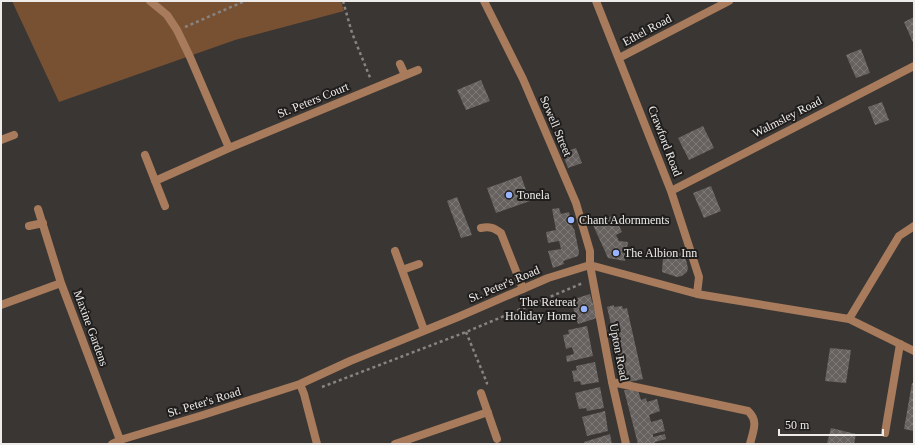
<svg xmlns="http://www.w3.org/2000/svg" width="915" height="445" font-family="Georgia,serif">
  <defs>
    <pattern id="building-cross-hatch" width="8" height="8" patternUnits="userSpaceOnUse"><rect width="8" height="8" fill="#67625f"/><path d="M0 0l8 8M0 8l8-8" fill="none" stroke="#7d7976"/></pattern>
  </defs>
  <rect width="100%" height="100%" fill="#3a3634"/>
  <!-- park -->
  <path fill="#785133" d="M12,1H341L344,11L235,40L59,102Z"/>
  <!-- building -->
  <path fill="url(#building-cross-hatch)" d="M914,17V45L904,22Z
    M861,49L870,73L856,78L846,55Z
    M481,80L490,101L466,110L457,90Z
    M882,102L889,120L875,125L868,107Z
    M703,126L714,148L689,160L678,138Z
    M576,148L582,163L568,168L562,153Z
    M521,176L530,201L496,213L487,188Z
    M711,186L721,211L704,218L693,193Z
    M457,197L472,235L461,238L447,201Z
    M559,208L561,214L569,212L573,229L574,228L579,252L578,256L563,261L564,264L553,268L548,251L561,249L559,241L548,243L546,232L556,230L552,209Z
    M614,215L622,232L616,235L619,241L628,242L625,261L608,258L593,225Z
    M684,252L688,268L687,272L682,276L677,277L662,272L663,257Z
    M590,294L597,318L578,324L571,300Z
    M614,305V307L622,306L623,309L627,308L643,379L629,382L624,381L607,307Z
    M587,326L593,356L567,362L566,356L574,354L572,347L566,349L563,335L569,334L568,330Z
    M830,348L851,350L846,383L825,381Z
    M595,362L599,382L581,385L580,381L574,382L572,371L577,370L576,366Z
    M912,383L914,384V431L904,429Z
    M600,387L604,408L587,411L586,408L579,409L575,393Z
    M624,390H638L641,400L646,398L647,402L657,399L660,411L649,415L651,422L662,419L665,431L653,434V437L665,434L666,439L655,442V444H638Z
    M605,411L608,431L587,436L582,417Z
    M831,428L856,434L854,444L827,443Z
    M610,434L612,444H584V442Z"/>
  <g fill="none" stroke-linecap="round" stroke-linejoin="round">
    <!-- path -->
    <path stroke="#878482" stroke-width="2.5" stroke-dasharray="3 3" stroke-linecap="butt" d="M343,1L352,33L371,80
      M185,27L245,1
      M466,332L487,383L486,384
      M322,387L466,332L583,283"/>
    <!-- lane -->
    <path stroke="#a77b5b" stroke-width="8" d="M481,228C490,226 494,228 501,233L523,289
      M885,433L900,344"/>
    <!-- street -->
    <path stroke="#a77b5b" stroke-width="8" d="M150,1L167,15L177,30L190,57L229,148
      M484,1L523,79L576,203L590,251V265L612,382L626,444
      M596,1L671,191L699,277L697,294
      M619,58L729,1
      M400,64L405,75
      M1,140L14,135
      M145,155L165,206
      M155,181L229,148L418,70
      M671,191L914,66
      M38,209L61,283L120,440
      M29,226L43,223
      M395,251L402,270L424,330
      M402,270L419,264
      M1,305L61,283
      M849,319L899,236L914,226
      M612,382L748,411C759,421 753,431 750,444
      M300,384L304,394L317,444
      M481,393L497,439
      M112,444L120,440L203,415L300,384L350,361L458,317L548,278L590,265L697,294L849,319L914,351
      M395,444L488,412"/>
  </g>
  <!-- markers -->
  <g fill="#98b5fd" stroke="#201e1d" stroke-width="1.5">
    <circle cx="509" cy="195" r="4"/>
    <circle cx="571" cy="220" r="4"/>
    <circle cx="616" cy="253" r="4"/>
    <circle cx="584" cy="309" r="4"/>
  </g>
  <g text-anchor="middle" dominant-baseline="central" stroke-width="4" stroke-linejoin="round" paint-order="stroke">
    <!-- street labels -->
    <g font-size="12" fill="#eeecea" stroke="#201e1d">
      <text transform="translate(647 30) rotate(-28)">Ethel Road</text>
      <text transform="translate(313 100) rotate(-22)">St. Peters Court</text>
      <text transform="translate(787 117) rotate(-27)">Walmsley Road</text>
      <text transform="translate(556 126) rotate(67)">Sowell Street</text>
      <text transform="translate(665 141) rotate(69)">Crawford Road</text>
      <text transform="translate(504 284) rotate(-23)">St. Peter's Road</text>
      <text transform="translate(91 328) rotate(70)">Maxine Gardens</text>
      <text transform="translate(619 352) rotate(79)">Upton Road</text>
      <text transform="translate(204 402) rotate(-17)">St. Peter's Road</text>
    </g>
    <!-- poi labels -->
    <g font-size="12" fill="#eeecea" stroke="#201e1d" text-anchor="start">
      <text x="517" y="195">Tonela</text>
      <text x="579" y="220">Chant Adornments</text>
      <text x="624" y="253">The Albion Inn</text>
      <text x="576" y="302" text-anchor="end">The Retreat<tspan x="576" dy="14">Holiday Home</tspan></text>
    </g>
  </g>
  <!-- border -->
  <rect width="915" height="445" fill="none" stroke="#eeecea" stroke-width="4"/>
  <!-- scale -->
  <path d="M779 429v6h104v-6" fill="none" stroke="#eeecea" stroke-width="2"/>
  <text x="785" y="429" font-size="12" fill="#eeecea" stroke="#201e1d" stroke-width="3" paint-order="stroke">50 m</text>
</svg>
